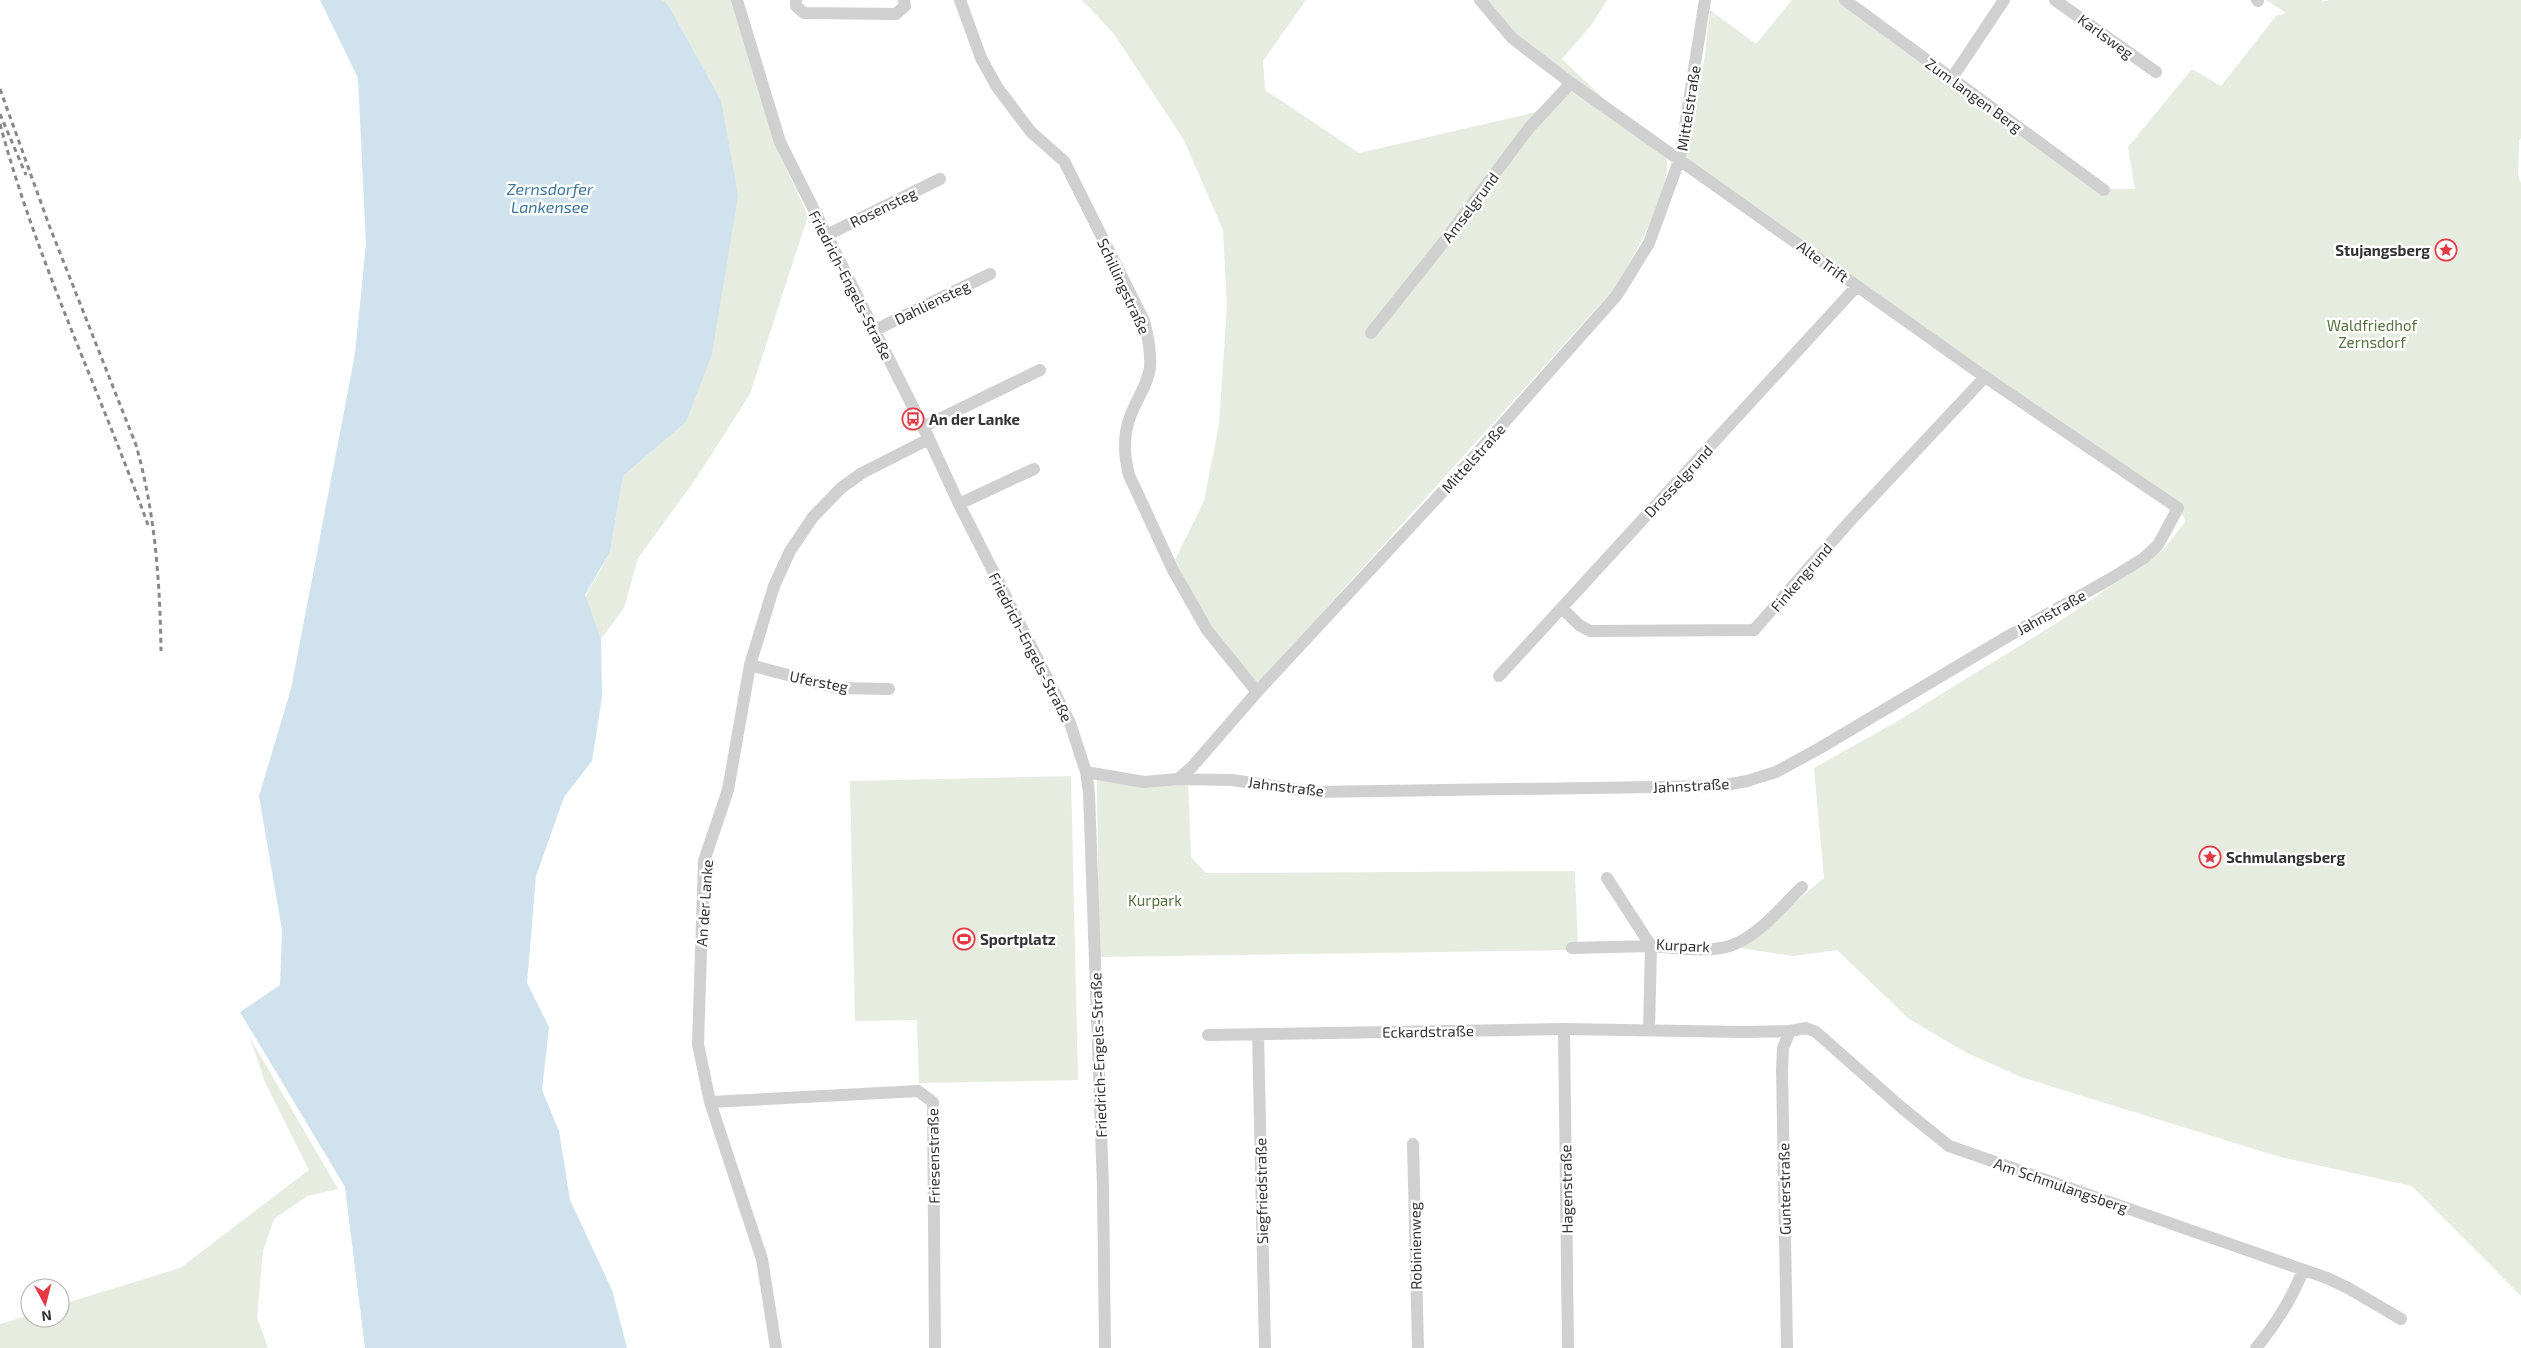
<svg xmlns="http://www.w3.org/2000/svg" width="2521" height="1348" font-family="'Exo 2',sans-serif">
  <rect width="100%" height="100%" fill="#fff"/>
  <!-- green -->
  <path fill="#e6ecdf" d="M661,0H732L776,146L808,216L750,394L695,480L638,558L624,608L601,639L584,600L610,552L623,476L686,422L721,100L669,6Z
    M1082,0H1306L1263,61L1265,90L1359,153L1545,110L1566,84L1475,0H1607L1592,24L1562,59L1667,159C1671,194 1632,260 1613,290L1257,685L1210,627L1175,560L1204,501L1219,425L1227,306L1223,230L1184,140L1114,34Z
    M1792,0H1841L2104,189H2135L2128,147L2192,69L2221,86L2276,16L2286,13L2266,0H2322V2L2329,0H2521V138L2519,141L2518,176L2521,183V1296L2412,1186L2280,1157L2021,1077L1967,1053L1909,1019L1837,950L1794,956L1740,948L1824,878L1814,768L1896,722L2068,616L2163,550L2186,521L2178,508L1691,162L1685,154L1705,56L1710,10L1756,44Z
    M1071,776L1078,1080L919,1083L917,1020L855,1021L850,781Z
    M1097,779L1188,784L1191,857L1206,873L1575,871L1578,950L1099,957Z
    M250,1038L338,1189L307,1196L274,1219L263,1251L257,1317L268,1348H0V1324L30,1315V1318H60V1305L180,1268L309,1170L265,1082Z"/>
  <!-- water -->
  <path fill="#cfe2ee" d="M320,0H662L669,6L721,100L738,196L712,354L686,422L623,476L610,552L585,595L601,639L602,697L592,761L564,797L536,876L527,983L549,1027L542,1090L559,1131L570,1200L612,1290L627,1348H365L345,1187L240,1012L280,985L282,930L259,796L291,689L355,354L366,244L358,78Z"/>
  <g fill="none" stroke-linecap="round" stroke-linejoin="round">
    <!-- minor -->
    <path stroke="#d0d0d0" stroke-width="12" d="M737,0L780,142L929,439L959,504L1070,723L1086,772L1089,793L1103,1187L1105,1348
      M796,0V6L804,13L896,14L905,6L904,0
      M960,0L981,58L997,87L1031,132L1064,161L1144,321C1148,336 1151,351 1150,367C1148,385 1136,400 1130,417C1123,435 1124,457 1129,475L1173,570L1207,630L1257,692
      M1845,0L2104,190
      M2055,0L2156,72
      M2257,0L2258,1
      M1952,78L2004,0
      M827,235L940,179
      M875,330L990,274
      M1371,333L1439,248L1529,128L1571,83
      M923,427L1040,370
      M959,504L1034,469
      M1562,608L1579,625L1590,631L1754,630L1850,521L1985,377
      M750,665L837,688L889,689
      M1499,676L1857,286
      M1086,772L1144,782L1178,779L1232,780L1314,792L1720,786L1747,781L1776,772L1820,748L2005,638L2110,579L2144,558L2158,545L2178,508L1985,377L1571,83L1512,38L1480,0
      M1178,779L1192,767L1257,692L1447,487L1617,295L1649,243L1680,158L1705,0
      M1607,878L1651,946C1675,948 1713,954 1735,944C1761,933 1782,906 1802,887
      M1572,948L1651,946L1649,1030
      M1564,1029L1568,1348
      M1258,1034L1265,1348
      M1208,1035L1564,1029L1745,1032L1790,1031L1806,1028L1816,1032L1902,1108L1949,1146L2327,1278L2348,1288L2401,1319
      M710,1102L918,1091L933,1102L935,1348
      M1413,1144L1418,1348
      M776,1348L762,1259L710,1102L698,1044L704,861L728,790L750,665L774,586L790,551L813,517L841,488L862,473L929,439
      M1787,1348L1782,1069L1783,1048L1790,1031
      M2256,1348C2276,1324 2292,1299 2303,1270"/>
    <!-- rail -->
    <path stroke="#888" stroke-width="3" stroke-dasharray="5 4" stroke-linecap="butt" d="M0,89L49,225L136,445C155,512 160,581 161,651
      M0,114L26,175
      M0,124C37,262 100,391 148,525"/>
  </g>
  <!-- icons -->
  <defs>
    <g id="sight-ring" transform="scale(1.125)"><circle r="9.5" fill="#fff" stroke="#e63946" stroke-width="1.5"/><path d="M0-6L1.8-2.2L6-1.7L2.9 1.2L3.7 5.4L0 3.3L-3.7 5.4L-2.9 1.2L-6-1.7L-1.8-2.2Z" fill="#e63946"/></g>
    <g id="bus-ring" transform="scale(1.125)"><circle r="9.5" fill="#fff" stroke="#e63946" stroke-width="1.5"/><path d="M-5-6H5V4H4V6H2V4H-2V6H-4V4H-5ZM-3.5-4V0h7V-4ZM-3.5 1.2v1.5H-2V1.2ZM2 1.2v1.5H3.5V1.2Z" fill="#e63946"/></g>
    <g id="stadium-ring" transform="scale(1.125)"><circle r="9.5" fill="#fff" stroke="#e63946" stroke-width="1.5"/><path d="M0-5a6.5 5 0 1 0 0 10a6.5 5 0 1 0 0-10ZM-3.5-1.8h7v3.6h-7Z" fill="#e63946"/></g>
  </defs>
  <g fill-rule="evenodd">
    <use href="#sight-ring" x="2446" y="250"/>
    <use href="#bus-ring" x="913" y="419"/>
    <use href="#sight-ring" x="2210" y="857"/>
    <use href="#stadium-ring" x="964" y="939"/>
  </g>
  <g text-anchor="middle" dominant-baseline="central" stroke-width="5" stroke-linejoin="round" paint-order="stroke">
    <!-- street labels -->
    <g font-size="15" fill="#333" stroke="#fff">
      <text transform="translate(2106 36) rotate(36)">Karlsweg</text>
      <text transform="translate(1974 95) rotate(36)">Zum langen Berg</text>
      <text transform="translate(1688 108) rotate(-81)">Mittelstraße</text>
      <text transform="translate(883 207) rotate(-26)">Rosensteg</text>
      <text transform="translate(1470 207) rotate(-53)">Amselgrund</text>
      <text transform="translate(1823 261) rotate(36)">Alte Trift</text>
      <text transform="translate(851 285) rotate(63)">Friedrich-Engels-Straße</text>
      <text transform="translate(1124 286) rotate(65)">Schillingstraße</text>
      <text transform="translate(932 302) rotate(-26)">Dahliensteg</text>
      <text transform="translate(1473 458) rotate(-48)">Mittelstraße</text>
      <text transform="translate(1678 481) rotate(-47)">Drosselgrund</text>
      <text transform="translate(1801 577) rotate(-49)">Finkengrund</text>
      <text transform="translate(2051 612) rotate(-29)">Jahnstraße</text>
      <text transform="translate(1031 647) rotate(63)">Friedrich-Engels-Straße</text>
      <text transform="translate(819 681) rotate(11)">Ufersteg</text>
      <text transform="translate(1691 785) rotate(-3)">Jahnstraße</text>
      <text transform="translate(1286 786) rotate(7)">Jahnstraße</text>
      <text transform="translate(704 903) rotate(-86)">An der Lanke</text>
      <text transform="translate(1683 945) rotate(3)">Kurpark</text>
      <text transform="translate(1428 1031) rotate(-1)">Eckardstraße</text>
      <text transform="translate(1098 1055) rotate(-92)">Friedrich-Engels-Straße</text>
      <text transform="translate(933 1156) rotate(-91)">Friesenstraße</text>
      <text transform="translate(2061 1185) rotate(19)">Am Schmulangsberg</text>
      <text transform="translate(1566 1189) rotate(-91)">Hagenstraße</text>
      <text transform="translate(1784 1189) rotate(-91)">Gunterstraße</text>
      <text transform="translate(1261 1191) rotate(-91)">Siegfriedstraße</text>
      <text transform="translate(1415 1246) rotate(-91)">Robinienweg</text>
    </g>
    <!-- poi labels -->
    <g font-size="15" font-weight="bold" fill="#333" stroke="#fff" text-anchor="start">
      <text x="2430" y="250" text-anchor="end">Stujangsberg</text>
      <text x="929" y="419">An der Lanke</text>
      <text x="2226" y="857">Schmulangsberg</text>
      <text x="980" y="939">Sportplatz</text>
    </g>
    <!-- park labels -->
    <g font-size="15" fill="#56703f" stroke="#fff">
      <text x="2372" y="325">Waldfriedhof<tspan x="2372" dy="17">Zernsdorf</tspan></text>
      <text x="1155" y="900">Kurpark</text>
    </g>
    <!-- water labels -->
    <g font-size="16" font-style="italic" fill="#3f7597" stroke="#fff">
      <text x="550" y="188">Zernsdorfer<tspan x="550" dy="18">Lankensee</tspan></text>
    </g>
  </g>
  <!-- north arrow -->
  <g transform="translate(45 1303) rotate(173)"><circle r="24" fill="#ffffff" stroke="#adadad"/>
  <path d="M0-4L9 19L0 12L-9 19Z" fill="#e63946"/>
  <text y="-8" font-size="14" font-weight="bold" text-anchor="middle" fill="#333333">N</text>
  </g>
</svg>
